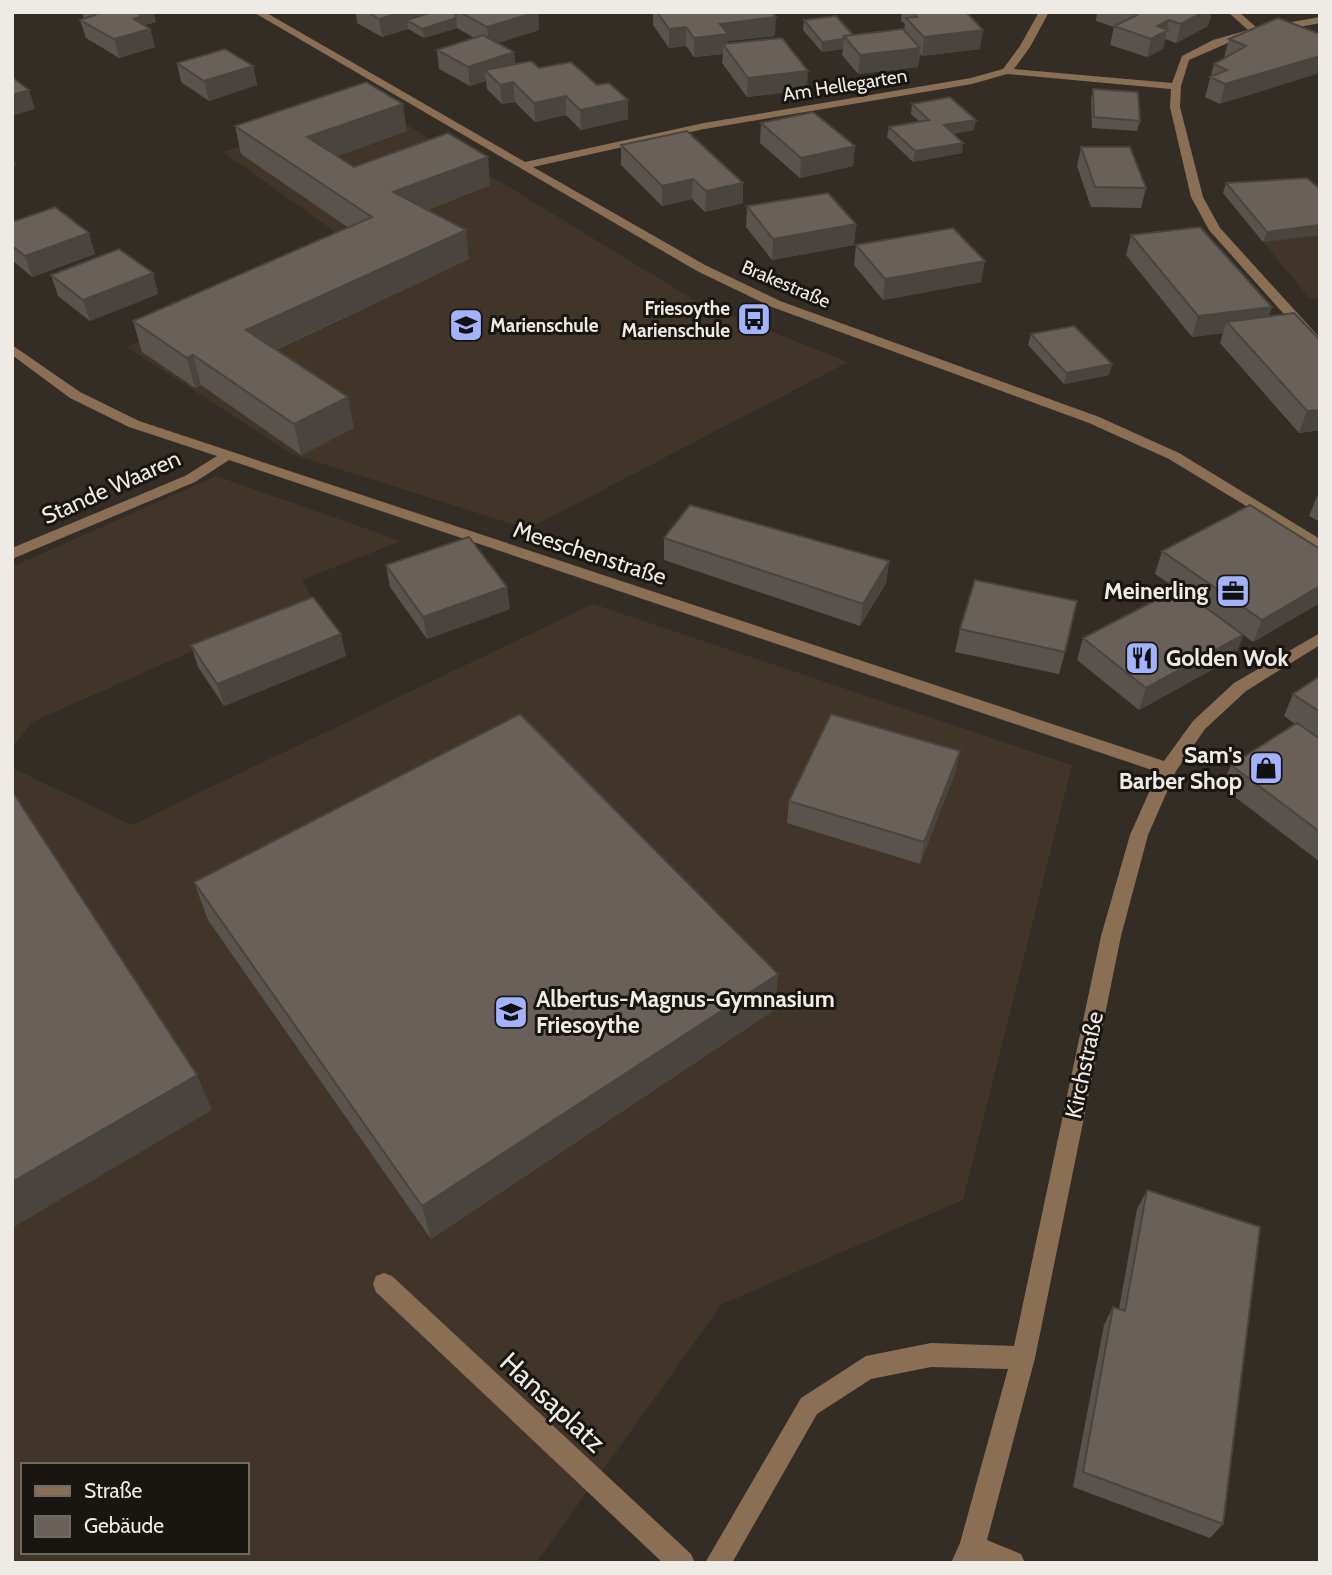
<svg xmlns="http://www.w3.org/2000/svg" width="1332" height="1575" font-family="Cabin,sans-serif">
  <rect width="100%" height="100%" fill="#342d26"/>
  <!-- built -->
  <path fill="#413529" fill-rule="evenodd" d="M371,103L699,303L848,362L528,529L292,454L127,347L355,246L223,152Z
    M1223,193L1320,202V298L1310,299Z
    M216,476L401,541L302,580L312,598L32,722L12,748V567Z
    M593,604L1072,765L963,1200L722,1304L536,1563H12V768L132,825ZM23,1465H247V1552H23Z"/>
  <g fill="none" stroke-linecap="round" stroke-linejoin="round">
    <!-- minor -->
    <path fill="#8b6f55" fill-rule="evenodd" d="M253,12H265L525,162L704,123L971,78L1003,69L1020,46L1039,12H1049L1030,47L1014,69L1172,83L1182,56L1213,40L1248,30L1228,12H1239L1257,28L1320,17V23L1237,39L1189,60L1181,86L1180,107L1203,197L1220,228L1320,338V350L1315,349L1209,230L1191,197L1170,107L1171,89L1007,74L972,84L704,129L533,167L705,265L780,301L1099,417L1179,453L1320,539V551L1169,459L1089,423L772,307L697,271Z
      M12,345L80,392L139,421L1164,761L1193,721L1234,683L1320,633V645L1246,691L1205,729L1176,771L1148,835L1121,936L1035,1358L987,1540L1021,1554L1025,1563H951L960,1543L1008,1369L931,1367L871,1379L817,1414L732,1563H705L801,1398L866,1356L931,1343L1014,1346L1101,936L1130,835L1158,772L229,460L195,482L12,559V548L185,476L217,456L129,427L70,398L12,355Z
      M384,1273L392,1276L691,1554L695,1563H663L376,1292L373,1284L376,1276Z"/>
  </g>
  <!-- wall -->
  <path fill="#5a534d" d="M82,12H153L156,22L144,25L150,29L155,47L119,58L86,38L80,20L84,19Z
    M356,12H538L539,30L497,43L514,52L515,64L539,68L628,119L581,130L566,115L535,122L515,102L502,104L487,89L486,81L470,86L439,69L437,50L474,38L457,28L424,38L408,29L382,37L357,23Z
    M653,12H772L775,36L728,41L727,44L807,90L747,97L722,63L723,54L694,57L686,46L669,48L653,25Z
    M902,12H966L980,49L922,56L920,54L918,67L858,74L842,55L843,49L822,52L803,30L804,20L853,35L904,31L905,24L901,21Z
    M1097,12H1212L1208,26L1176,43L1165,39L1163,49L1147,57L1110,45L1114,27L1096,21Z
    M1278,18L1220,104L1205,97L1214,64L1224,58L1229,39Z
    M177,63L253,66L257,85L209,101L181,82Z
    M1093,89L1140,121L1137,131L1092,128L1091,99Z
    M912,104L974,130L953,134L962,153L913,162L887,137L889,127L919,121L911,114Z
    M761,123L855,146L853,166L800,178L760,143Z
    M235,126L407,131L337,156L354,167L490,185L427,210L469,259L276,350L354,428L301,455L201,385L195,388L142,352L133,321L349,228L241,154Z
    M621,145L743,203L705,212L692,199L662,206L621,165Z
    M1081,147L1146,188L1141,208L1091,207L1077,166Z
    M1307,178L1263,242L1223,193L1226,183Z
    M747,206L856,224L854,245L772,260L746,227Z
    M12,222L95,254L32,277L12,260Z
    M1131,235L1269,316L1320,430L1299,433L1220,343L1223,333L1192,337L1126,255Z
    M856,245L981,282L883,300L854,265Z
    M153,273L158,294L90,321L58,296L51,275Z
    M1031,334L1112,364L1109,375L1064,384L1028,345Z
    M1320,493V522L1309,516L1318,494Z
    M664,538L889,561L886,583L860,626L664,560Z
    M1320,549V603L1253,642L1231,626L1243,635L1235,657L1139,710L1077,660L1083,638L1178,589L1155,574L1162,551Z
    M386,565L510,609L427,639L390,587Z
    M960,629L1065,652L1059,674L955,652Z
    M191,645L346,656L224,706L198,667Z
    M1320,676V862L1222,787L1231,765L1295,724L1284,716L1293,694Z
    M960,751L955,773L920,864L787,823L789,801Z
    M194,882L778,974L774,1010L431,1239L208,920Z
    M1147,1190L1223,1524L1210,1538L1073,1487L1104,1325L1113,1307L1119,1309L1137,1209Z"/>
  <!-- shaded-wall -->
  <path fill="#4a443e" d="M131,12H153L156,22L144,25L150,29L155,47L119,58L114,39Z
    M402,12H432L407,20L408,29L382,37L379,19Z
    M536,12H538L539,30L489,46L487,27Z
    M1201,12H1212L1208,26L1176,43L1181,24Z
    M776,17L775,36L728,41L727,50L723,44V54L694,57V38L720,24Z
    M456,18L457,28L424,38L422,29Z
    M1169,20L1163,49L1147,57L1151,39L1157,26Z
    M686,27V46L669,48V29Z
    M983,30L980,49L922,56L924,37Z
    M844,39L843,49L822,52V42Z
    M920,48L918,67L858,74L860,55Z
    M514,52L515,71L485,70L486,81L470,86L468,67Z
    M1320,56V73L1220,104L1225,84Z
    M253,66L257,85L209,101L204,81Z
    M808,71L807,90L747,97L748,78Z
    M513,82L515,102L502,104L500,85Z
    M29,90L35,109L12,116V95Z
    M566,96V115L535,122L534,103Z
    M628,100V119L581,130L580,110Z
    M403,104L407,131L312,165L307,137Z
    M976,120L974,130L943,136L944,125Z
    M963,143L962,153L913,162L915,151Z
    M855,146L853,166L800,178L801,158Z
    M12,155L16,165L12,167Z
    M488,157L490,185L397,221L393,192Z
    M693,179L692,199L662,206V186Z
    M743,183V203L705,212L706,191Z
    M856,224L854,245L772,260L773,239Z
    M1320,225V235L1263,242L1267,232Z
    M466,230L469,259L253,360L246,330Z
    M89,233L95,254L32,277L25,256Z
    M985,261L981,282L883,300L885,279Z
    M153,273L158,294L90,321L83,300Z
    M1272,307L1265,328L1227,322L1223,333L1192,337L1198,316Z
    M193,355L201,385L195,388L187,358Z
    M1112,364L1109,375L1064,384L1066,373Z
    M348,397L354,428L301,455L294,424Z
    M1320,410V430L1299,433L1307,411Z
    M889,561L886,583L860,626L863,604Z
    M1320,586V603L1253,642L1262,620Z
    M507,587L510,609L427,639L423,617Z
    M341,634L346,656L224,706L217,684Z
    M1243,635L1235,657L1139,710L1146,688Z
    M960,751L955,773L920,864L924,842Z
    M778,974L774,1010L431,1239L422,1206Z
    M197,1075L212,1110L12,1228V1182Z"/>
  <!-- building -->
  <path fill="#696159" stroke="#4a443e" stroke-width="2" d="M90,12H135L142,16L134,19L150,29L114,39L80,20L95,15Z
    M368,12H402L379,19Z
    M432,12H455L456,18L422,29L407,20Z
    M460,12H536L487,27Z
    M657,12H772L776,17L720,24L728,34L694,38L686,27L669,29Z
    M913,12H966L983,30L924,37L906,18L917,17Z
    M1129,12H1204L1181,24L1169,20L1157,26L1168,30L1151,39L1114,26L1137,15Z
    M836,16L853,35L844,36V39L822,42L804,20Z
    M1278,18L1320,34V56L1225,84L1210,77L1227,70L1214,64L1246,46L1229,39Z
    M903,29L920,48L860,55L844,36Z
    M483,35L514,52L468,67L437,50Z
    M782,38L808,71L748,78L723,44Z
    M225,49L253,66L204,81L177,63Z
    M531,61L539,68L571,62L597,85L609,83L628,100L580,110L566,96L534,103L513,82L500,85L485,70Z
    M12,77L29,90L12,95Z
    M366,82L403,104L307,137L354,167L448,133L488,157L393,192L466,230L246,330L348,397L294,424L193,355L187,358L133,321L372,217L235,126Z
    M1093,89L1138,92L1140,121L1094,117Z
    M950,97L976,120L944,125L963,143L915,151L889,127L929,120L912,104Z
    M813,112L855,146L801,158L761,123Z
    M687,131L743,183L706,191L693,179L662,186L621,145Z
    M1081,147H1130L1146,188L1095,187Z
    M1307,178L1320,189V225L1267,232L1226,183Z
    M828,193L856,224L773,239L747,206Z
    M55,207L89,233L25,256L12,246V222Z
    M1200,227L1272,307L1198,316L1131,235Z
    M953,228L985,261L885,279L856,245Z
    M119,249L153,273L83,300L51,275Z
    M1294,313L1320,340V410L1307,411L1227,322Z
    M1074,326L1112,364L1066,373L1031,334Z
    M690,505L889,561L863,604L664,538Z
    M1250,505L1320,549V586L1262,620L1162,551Z
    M469,537L507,587L423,617L386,565Z
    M975,580L1077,601L1065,652L960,629Z
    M1179,588L1243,635L1146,688L1083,638Z
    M313,597L341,634L217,684L191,645Z
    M1320,676V712L1293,694Z
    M520,714L778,974L422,1206L194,882Z
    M831,714L960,751L924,842L789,801Z
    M1297,723L1320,739V832L1231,765Z
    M12,791L197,1075L12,1182Z
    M1147,1190L1260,1227L1223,1524L1083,1472L1113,1307L1125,1311Z"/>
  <!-- icons -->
  <defs>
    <g id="bus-square" transform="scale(1.75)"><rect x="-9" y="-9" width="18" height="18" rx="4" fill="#a3b2fd" stroke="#191612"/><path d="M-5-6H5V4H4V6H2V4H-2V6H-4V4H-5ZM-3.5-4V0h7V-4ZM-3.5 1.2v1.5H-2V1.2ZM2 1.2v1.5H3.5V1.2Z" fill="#111"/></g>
    <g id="school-square" transform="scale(1.75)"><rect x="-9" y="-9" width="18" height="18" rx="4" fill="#a3b2fd" stroke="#191612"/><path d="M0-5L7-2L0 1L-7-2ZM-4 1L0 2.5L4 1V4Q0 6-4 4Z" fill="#111"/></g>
    <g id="office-square" transform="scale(1.75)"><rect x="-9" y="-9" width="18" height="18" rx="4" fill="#a3b2fd" stroke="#191612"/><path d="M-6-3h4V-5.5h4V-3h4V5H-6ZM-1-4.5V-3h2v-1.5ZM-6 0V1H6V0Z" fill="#111"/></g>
    <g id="restaurant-square" transform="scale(1.75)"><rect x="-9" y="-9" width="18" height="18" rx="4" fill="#a3b2fd" stroke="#191612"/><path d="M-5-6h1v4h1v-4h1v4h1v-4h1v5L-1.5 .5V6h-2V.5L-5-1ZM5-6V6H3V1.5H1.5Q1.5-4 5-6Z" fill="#111"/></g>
    <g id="shop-square" transform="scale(1.75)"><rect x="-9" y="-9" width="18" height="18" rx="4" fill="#a3b2fd" stroke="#191612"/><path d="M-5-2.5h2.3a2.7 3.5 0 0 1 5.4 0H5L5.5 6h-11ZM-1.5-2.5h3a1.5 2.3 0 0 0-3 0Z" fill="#111"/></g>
  </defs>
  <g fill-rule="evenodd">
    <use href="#bus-square" x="754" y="319"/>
    <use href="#school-square" x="466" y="325"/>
    <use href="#office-square" x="1233" y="591"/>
    <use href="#restaurant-square" x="1142" y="658"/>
    <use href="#shop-square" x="1266" y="768"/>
    <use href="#school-square" x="511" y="1012"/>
  </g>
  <g text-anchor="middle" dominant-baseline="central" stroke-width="6" stroke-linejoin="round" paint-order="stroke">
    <!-- far-street labels -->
    <g font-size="19" fill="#eeeae5" stroke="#191612">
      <text transform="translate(845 85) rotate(-9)">Am Hellegarten</text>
      <text transform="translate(786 284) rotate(23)">Brakestraße</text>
    </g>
    <!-- far-poi labels -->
    <g font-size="19" font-weight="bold" fill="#eeeae5" stroke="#191612" text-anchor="end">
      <text x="730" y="308">Friesoythe<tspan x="730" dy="22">Marienschule</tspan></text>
      <text x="490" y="325" text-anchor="start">Marienschule</text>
    </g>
    <!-- street labels -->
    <g font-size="23" fill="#eeeae5" stroke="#191612">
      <text transform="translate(111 487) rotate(-24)">Stande Waaren</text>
      <text transform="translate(590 553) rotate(18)">Meeschenstraße</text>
      <text transform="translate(1084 1065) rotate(-78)">Kirchstraße</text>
    </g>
    <!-- poi labels -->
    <g font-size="23" font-weight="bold" fill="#eeeae5" stroke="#191612" text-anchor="end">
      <text x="1208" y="591">Meinerling</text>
      <text x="1166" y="658" text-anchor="start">Golden Wok</text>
      <text x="1242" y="755">Sam's<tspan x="1242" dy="26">Barber Shop</tspan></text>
      <text x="536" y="999" text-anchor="start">Albertus-Magnus-Gymnasium<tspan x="536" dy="26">Friesoythe</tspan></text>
    </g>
    <!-- near-street labels -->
    <g font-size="28" fill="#eeeae5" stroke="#191612">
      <text transform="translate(553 1402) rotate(43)">Hansaplatz</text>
    </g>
  </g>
  <!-- border -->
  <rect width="1332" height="1575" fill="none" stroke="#eeeae5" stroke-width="28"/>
  <!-- legend -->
  <rect x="21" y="1463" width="228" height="91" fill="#191612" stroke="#6e6b66" stroke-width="2"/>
  <rect x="35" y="1486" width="35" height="10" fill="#8b6f55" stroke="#6e6b66" stroke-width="2"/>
  <text x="84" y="1498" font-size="21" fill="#eeeae5">Straße</text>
  <rect x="35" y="1516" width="35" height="21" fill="#696159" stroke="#6e6b66" stroke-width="2"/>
  <text x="84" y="1533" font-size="21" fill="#eeeae5">Gebäude</text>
</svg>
